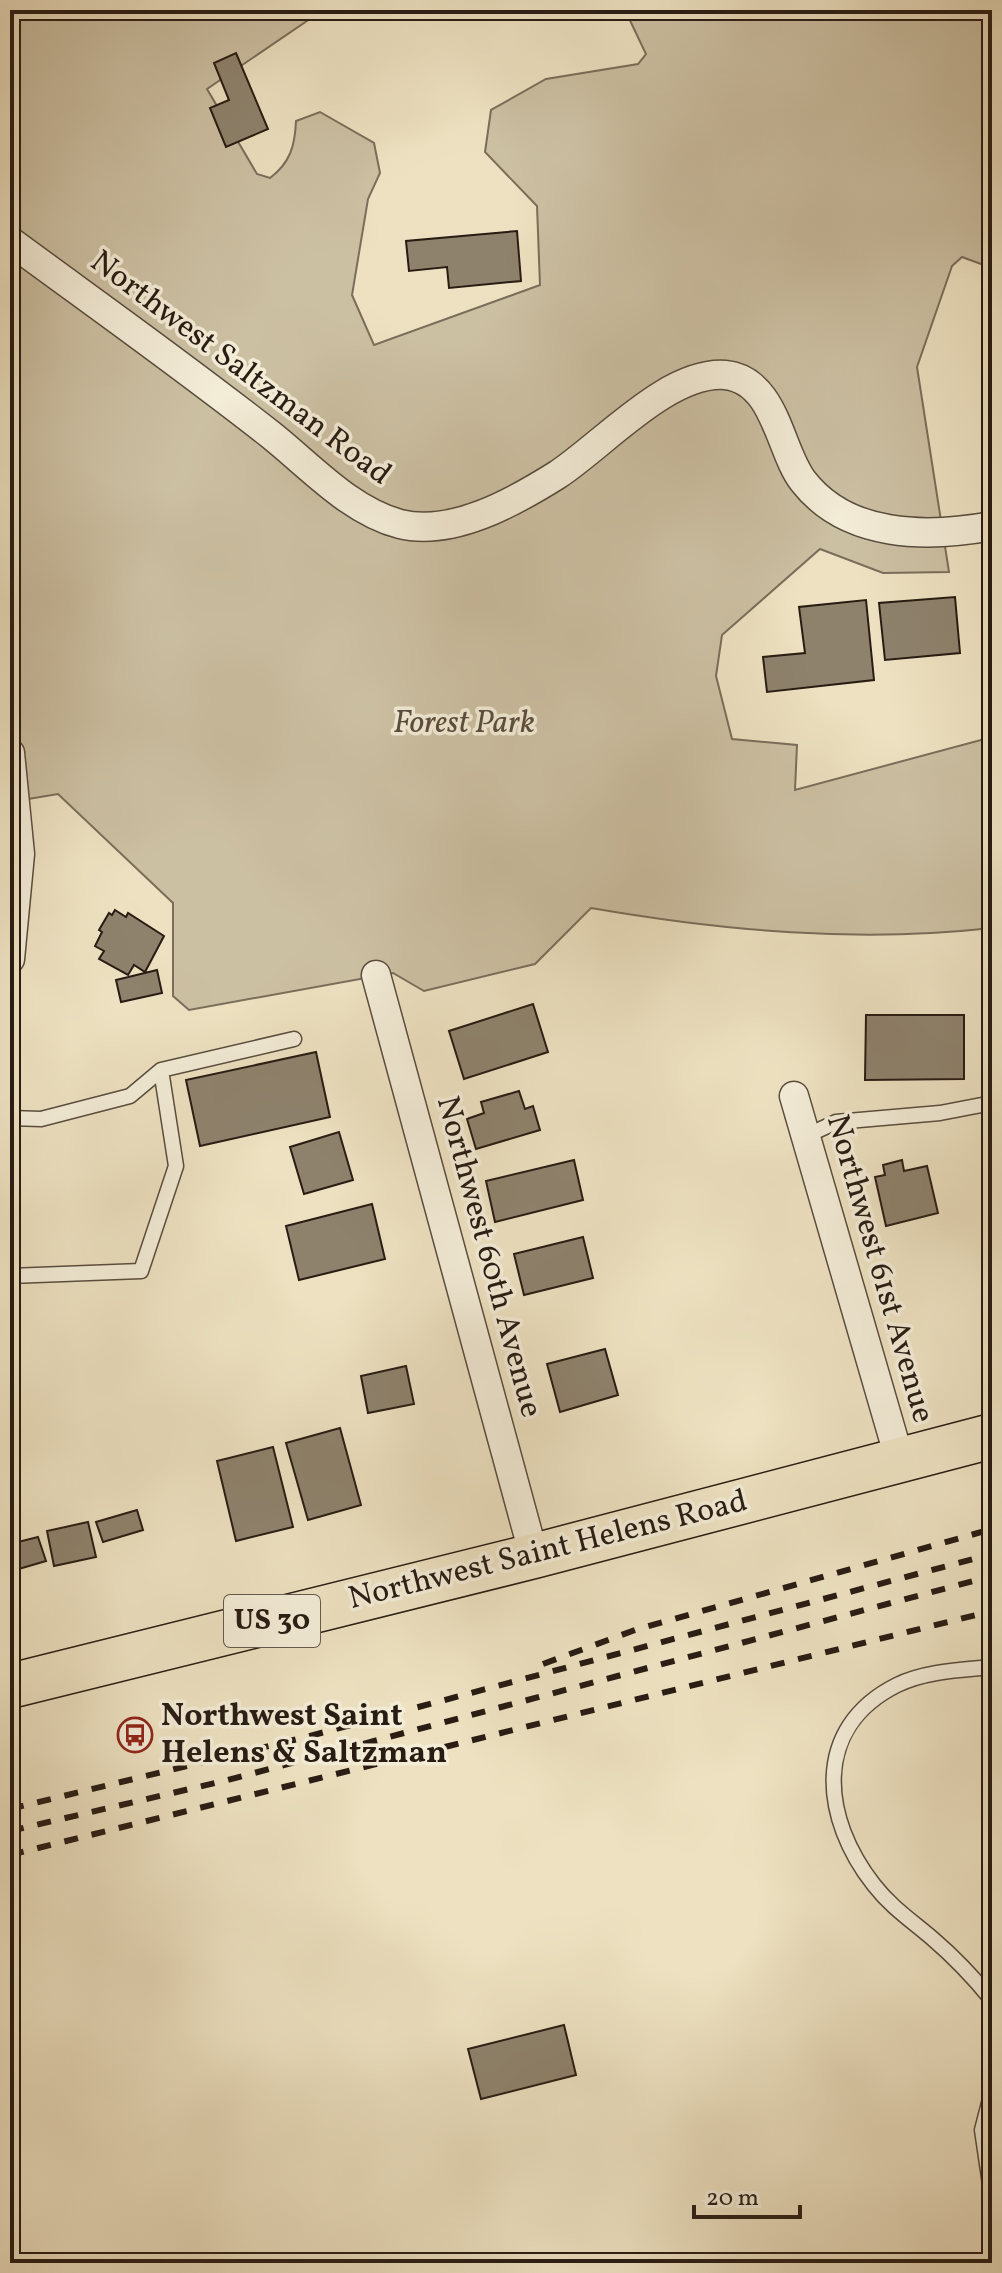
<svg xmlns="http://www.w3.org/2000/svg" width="1002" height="2273" font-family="Vollkorn,serif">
  <rect width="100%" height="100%" fill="#ede1c1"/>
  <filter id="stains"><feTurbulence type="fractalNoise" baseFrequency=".0025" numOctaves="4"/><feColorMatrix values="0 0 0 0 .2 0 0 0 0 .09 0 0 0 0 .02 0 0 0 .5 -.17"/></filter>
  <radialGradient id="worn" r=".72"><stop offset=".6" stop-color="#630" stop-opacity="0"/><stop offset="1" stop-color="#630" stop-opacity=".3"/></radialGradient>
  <!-- green -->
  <path fill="#ccc0a3" stroke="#7a6e5b" stroke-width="2" d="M10,10H323L207,89L257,174L270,178C290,163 295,146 296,121L320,112L374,143L380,173L368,199L352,295L374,345L540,285L537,206L485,152L491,110L546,79L638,64L646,54L625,10H992V268L962,257L952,266L917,367L949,572L883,573L820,549L722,635L716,676L732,739L797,745L795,790L992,737V928C858,943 724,931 591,908L535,964L424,991L393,973L189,1010L173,996V903L58,794L10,802Z"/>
  <!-- building -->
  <path fill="#8e826d" stroke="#281c13" stroke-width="2" d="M236,53L268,129L226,147L210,108L229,100L214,63Z
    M517,231L521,281L449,288L447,267L409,271L406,241Z
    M955,597L960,653L885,660L879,603Z
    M866,600L874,680L767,692L763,657L805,653L799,607Z
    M115,910L126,917L128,913L164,936L145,972L134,965L128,975L99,959L104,951L95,946L102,932L99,930L109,913L112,915Z
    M157,970L162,993L121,1002L116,980Z
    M533,1004L548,1052L464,1079L449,1031Z
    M866,1015H964V1079L865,1080Z
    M316,1052L330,1117L200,1146L186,1080Z
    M519,1091L525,1109L533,1106L540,1130L476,1149L467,1119L484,1113L481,1102Z
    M339,1132L353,1180L304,1194L290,1147Z
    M574,1160L583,1200L495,1222L486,1181Z
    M902,1160L904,1171L927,1166L938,1213L886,1226L875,1177L885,1175L883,1165Z
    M372,1204L385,1259L299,1280L286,1226Z
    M583,1237L593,1278L524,1295L514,1254Z
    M605,1349L618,1395L560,1412L547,1364Z
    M406,1366L414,1404L368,1413L361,1376Z
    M340,1428L361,1505L308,1520L286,1443Z
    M273,1447L293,1527L236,1541L217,1461Z
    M137,1510L143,1530L103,1542L96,1522Z
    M88,1522L96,1557L54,1566L47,1531Z
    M38,1537L46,1561L12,1571L10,1544Z
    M564,2025L576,2075L481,2099L468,2049Z"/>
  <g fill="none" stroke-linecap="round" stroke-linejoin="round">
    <!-- service casing -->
    <g stroke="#594d3e" stroke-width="17">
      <path id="service" d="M10,1118L41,1119L130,1096L161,1070
        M806,1136L836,1122L940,1113L992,1103
        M10,1276L141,1271L176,1166L161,1070L294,1039
        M992,1667C961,1670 925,1671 897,1685C811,1728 822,1819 874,1885C891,1907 912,1921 933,1939C954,1957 974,1978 992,2000
        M992,2091L982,2130L992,2198"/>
    </g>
    <!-- minor casing -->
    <g stroke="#594d3e" stroke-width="31">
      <path id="minor" d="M10,241C97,305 186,368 271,435C310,466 350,511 400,524C452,537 514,502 557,475C603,445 668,371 725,375C776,380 779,450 803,481C847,538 927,538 992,526
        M10,753L20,854L10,959
        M376,975L534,1556
        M794,1096L900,1461"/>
    </g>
    <!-- trunk casing -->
    <g stroke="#281c13" stroke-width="47">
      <path id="trunk" d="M10,1686L534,1556L992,1436"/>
    </g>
    <!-- service -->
    <use href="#service" stroke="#f3ecd7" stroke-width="14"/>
    <!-- minor -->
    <use href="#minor" stroke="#f3ecd7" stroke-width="28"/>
    <!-- trunk -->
    <use href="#trunk" stroke="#ede1c1" stroke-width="44"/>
    <!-- rail -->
    <path stroke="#281c13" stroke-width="6" stroke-dasharray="14 14" stroke-linecap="butt" d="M543,1664L635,1630L992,1529
      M10,1809L306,1737L992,1554
      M10,1831L228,1780L992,1576
      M10,1855L992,1611"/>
  </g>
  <!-- icons -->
  <defs>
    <g id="bus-ring" transform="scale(1.8)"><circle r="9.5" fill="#f3ecd7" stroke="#8f2418" stroke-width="1.5"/><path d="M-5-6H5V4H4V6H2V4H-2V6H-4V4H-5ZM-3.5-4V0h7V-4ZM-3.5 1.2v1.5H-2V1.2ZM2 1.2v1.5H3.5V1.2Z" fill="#8f2418"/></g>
  </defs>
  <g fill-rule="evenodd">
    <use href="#bus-ring" x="135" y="1735"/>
  </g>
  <g text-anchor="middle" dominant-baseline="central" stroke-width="7" stroke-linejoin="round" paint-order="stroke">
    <!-- shield labels -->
    <rect fill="#f3ecd7" stroke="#655a4e" stroke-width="2" x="224" y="1595" width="96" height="52" rx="6"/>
    <g font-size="30" font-weight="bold" fill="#281c13">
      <text x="272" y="1621">US 30</text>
    </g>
    <!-- street labels -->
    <g font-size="32" fill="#281c13" stroke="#f3ecd7">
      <text transform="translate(240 369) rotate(37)">Northwest Saltzman Road</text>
      <text transform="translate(488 1257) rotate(75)">Northwest 60th Avenue</text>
      <text transform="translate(879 1269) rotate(74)">Northwest 61st Avenue</text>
      <text transform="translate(548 1551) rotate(-14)">Northwest Saint Helens Road</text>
    </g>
    <!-- park labels -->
    <g font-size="32" font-style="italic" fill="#594d3e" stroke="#f3ecd7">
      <text x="464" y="724">Forest Park</text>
    </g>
    <!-- poi labels -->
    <g font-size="32" font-weight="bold" fill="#281c13" stroke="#f3ecd7" text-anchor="start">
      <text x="161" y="1717">Northwest Saint<tspan x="161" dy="37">Helens &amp; Saltzman</tspan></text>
    </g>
  </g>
  <!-- margin -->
  <rect width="1002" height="2273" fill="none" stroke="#ede1c1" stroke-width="40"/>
  <rect x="12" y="12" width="978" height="2249" fill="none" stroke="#281c13" stroke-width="4"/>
  <rect x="20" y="20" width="962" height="2233" fill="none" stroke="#281c13" stroke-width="2"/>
  <!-- scale -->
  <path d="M694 2205v12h106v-12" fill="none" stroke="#281c13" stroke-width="4"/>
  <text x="706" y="2205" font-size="24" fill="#281c13" stroke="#f3ecd7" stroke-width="6" paint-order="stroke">20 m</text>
  <rect width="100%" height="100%" filter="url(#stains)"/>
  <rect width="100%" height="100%" fill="url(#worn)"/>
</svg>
